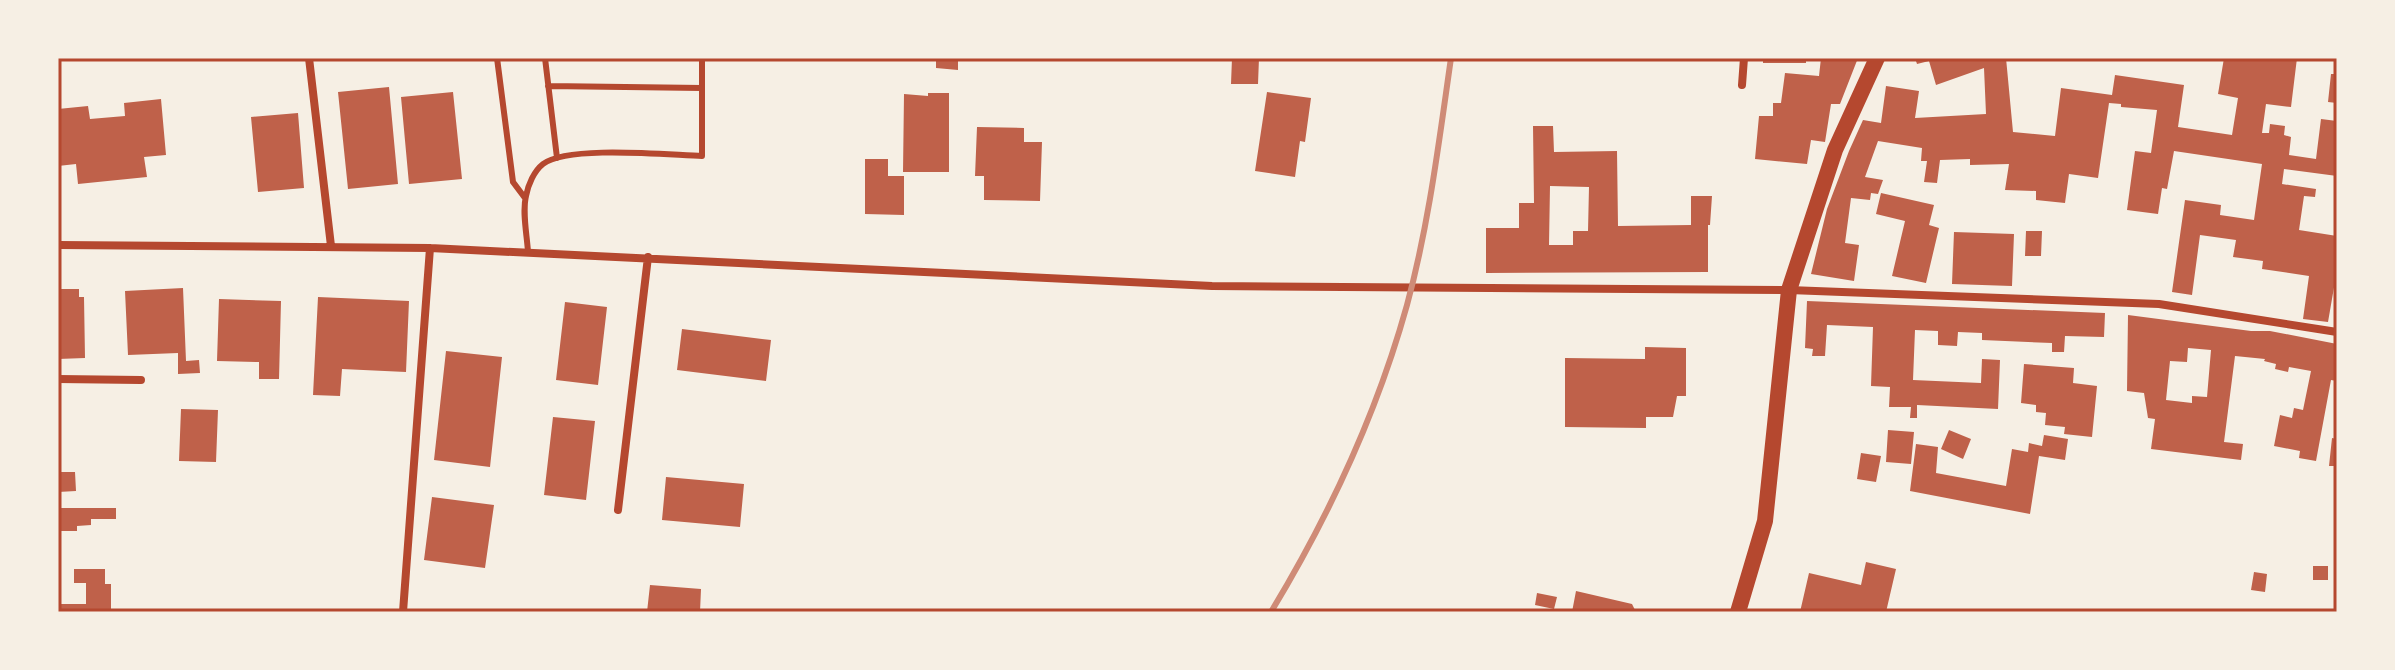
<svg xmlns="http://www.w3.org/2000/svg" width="2395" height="670" font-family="Quicksand,sans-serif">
  <rect width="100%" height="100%" fill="#f6efe4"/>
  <!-- building -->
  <path fill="#bf614a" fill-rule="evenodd" d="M936,58H958V70L936,68Z
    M1232,58H1259L1258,84H1231Z
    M1763,58H1806V63H1763Z
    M1821,58H1858L1840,104H1831L1825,142L1811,140L1807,164L1755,159L1759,116H1773V103H1781L1785,73L1819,76Z
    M1915,58H2006L2013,132L2055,136L2061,88L2112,95L2115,75L2184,85L2178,127L2232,135L2238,98L2218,94L2224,58H2297L2291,107L2266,104L2262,133H2269L2270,124L2285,126L2284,135L2291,137L2289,155L2316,159L2321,119L2337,121V176L2284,169L2282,184L2316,189L2315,197L2304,196L2299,230L2337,236V270L2328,322L2303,319L2309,276L2262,269L2263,261L2233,257L2236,240L2200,235L2192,295L2172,292L2185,200L2221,205L2220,215L2254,220L2262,164L2174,151L2167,189L2162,188L2158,214L2127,210L2135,151L2151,153L2157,110L2121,107V104L2109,103L2098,178L2069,174L2065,203L2036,200V191L2005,190L2009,164L1970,165V159L1940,160L1937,183L1924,182L1927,161H1921L1922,148L1878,141L1865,177L1883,180L1878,194L1871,193L1870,200L1851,198L1845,243L1859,245L1854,281L1811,274L1827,209L1849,151L1863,120L1881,123L1886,86L1919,91L1915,118L1986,114L1984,68L1936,85L1929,61L1917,64Z
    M2331,74H2337V103L2328,102Z
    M389,87L398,184L348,189L338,92Z
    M453,92L462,179L409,184L401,97Z
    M1267,92L1311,98L1305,142L1300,141L1295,177L1255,171Z
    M928,93H949V172H903L904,94L928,96Z
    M161,99L166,155L144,157L147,177L78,184L76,164L58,166V109L88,106L90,119L125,116L124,103Z
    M298,113L304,188L258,192L251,117Z
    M1533,126H1553L1554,152L1617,151L1618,226L1691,225V196H1712L1710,225H1708V272L1486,273V228H1519V203H1534ZM1550,186L1589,187L1588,231H1573V245H1549Z
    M977,127L1024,128V142H1042L1040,201L984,200V176H975Z
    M865,159H888V176H904V215L865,214Z
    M1881,193L1934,205L1929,225L1939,228L1926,283L1892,276L1905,221L1876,214Z
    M2026,231H2042L2041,256H2025Z
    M1954,232L2014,234L2012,286L1952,284Z
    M183,288L186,361L199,360L200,373L178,374V353L128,355L125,291Z
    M58,289H79V297H84L85,358L58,359Z
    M318,297L409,301L406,372L342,369L340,396L313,395Z
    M219,299L281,301L279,379H259V362L217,361Z
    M1807,301L2105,313L2104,337L2065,336L2064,352H2052V343L1982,340V333L1958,332L1957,346L1938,345V331L1915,330L1913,380L1981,383L1982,359L2000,360L1998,409L1917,405V418H1910L1911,407H1889L1890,387L1871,386L1873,327L1827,325L1825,356H1812L1813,349L1805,348Z
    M565,302L607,307L598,385L556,380Z
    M2128,315L2251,331H2270L2337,344V381L2331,380L2316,461L2299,458L2300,451L2274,446L2280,415L2292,418L2294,408L2303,410L2311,371L2289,367L2288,372L2275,369L2276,364L2264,361L2265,359L2235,356L2224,442L2243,444L2241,460L2151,449L2155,419L2148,418L2144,393L2127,391ZM2188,348L2211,350L2207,397L2192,396V403L2166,400L2170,361L2187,362Z
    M682,329L771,340L766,381L677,370Z
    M1645,347L1686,348V396H1677L1673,417H1646V428L1565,427V358L1645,359Z
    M446,351L502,357L490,467L434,460Z
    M2024,364L2074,368L2073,383L2097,386L2092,437L2064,434L2065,427L2045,425L2046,413L2036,412V405L2021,403Z
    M181,409L218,410L216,462L179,461Z
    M553,417L595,421L586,500L544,495Z
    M1888,430L1914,432L1911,464L1886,462Z
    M1949,430L1971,439L1963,459L1941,449Z
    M2044,435L2068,439L2065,460L2039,456L2030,514L1910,491L1916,444L1938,447L1936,473L2006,486L2012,449L2028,452L2029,443L2042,446Z
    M2332,438L2337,439V466H2329Z
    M1861,453L1881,456L1876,482L1857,479Z
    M58,472H75L76,491L58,492Z
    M666,477L744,484L740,527L662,520Z
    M432,497L494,505L485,568L424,560Z
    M58,508H116V519H91V525L77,526V531H58Z
    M1866,562L1896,569L1886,612H1800L1809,573L1861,585Z
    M2313,566H2328V580H2313Z
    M74,569H105V584H111V612H58V604H86V583H74Z
    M2254,572L2267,574L2265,592L2251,590Z
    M650,585L701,589L700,612H647Z
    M1576,591L1632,604L1636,612H1572Z
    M1537,593L1557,597L1554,609L1535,605Z"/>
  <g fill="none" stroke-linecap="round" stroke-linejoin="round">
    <!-- service -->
    <path stroke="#b5482f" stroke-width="6" d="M497,58L513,182L525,198
      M545,58L557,158
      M548,86L702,88
      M528,252C527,235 522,212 526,196C528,185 534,171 543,164C568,145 668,155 702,156V58"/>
    <!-- minor -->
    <path stroke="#b5482f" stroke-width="8" d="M309,58L331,246
      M1742,85L1744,58
      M58,245L430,248L1212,286L1789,290L2159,304L2337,332
      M58,379L141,380
      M618,510L648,257
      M403,612L430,248"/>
    <!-- secondary -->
    <path stroke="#b5482f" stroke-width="16" d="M1738,612L1765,521L1789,290L1835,150L1877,58"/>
    <!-- rail -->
    <path stroke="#cf8b77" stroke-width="6" d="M1271,612C1329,516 1377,413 1407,305C1429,224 1439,141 1451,58"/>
  </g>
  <!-- border -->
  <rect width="2395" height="670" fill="none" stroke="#f6efe4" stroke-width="120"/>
  <rect x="60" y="60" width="2275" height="550" fill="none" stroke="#b5482f" stroke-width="3"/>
</svg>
